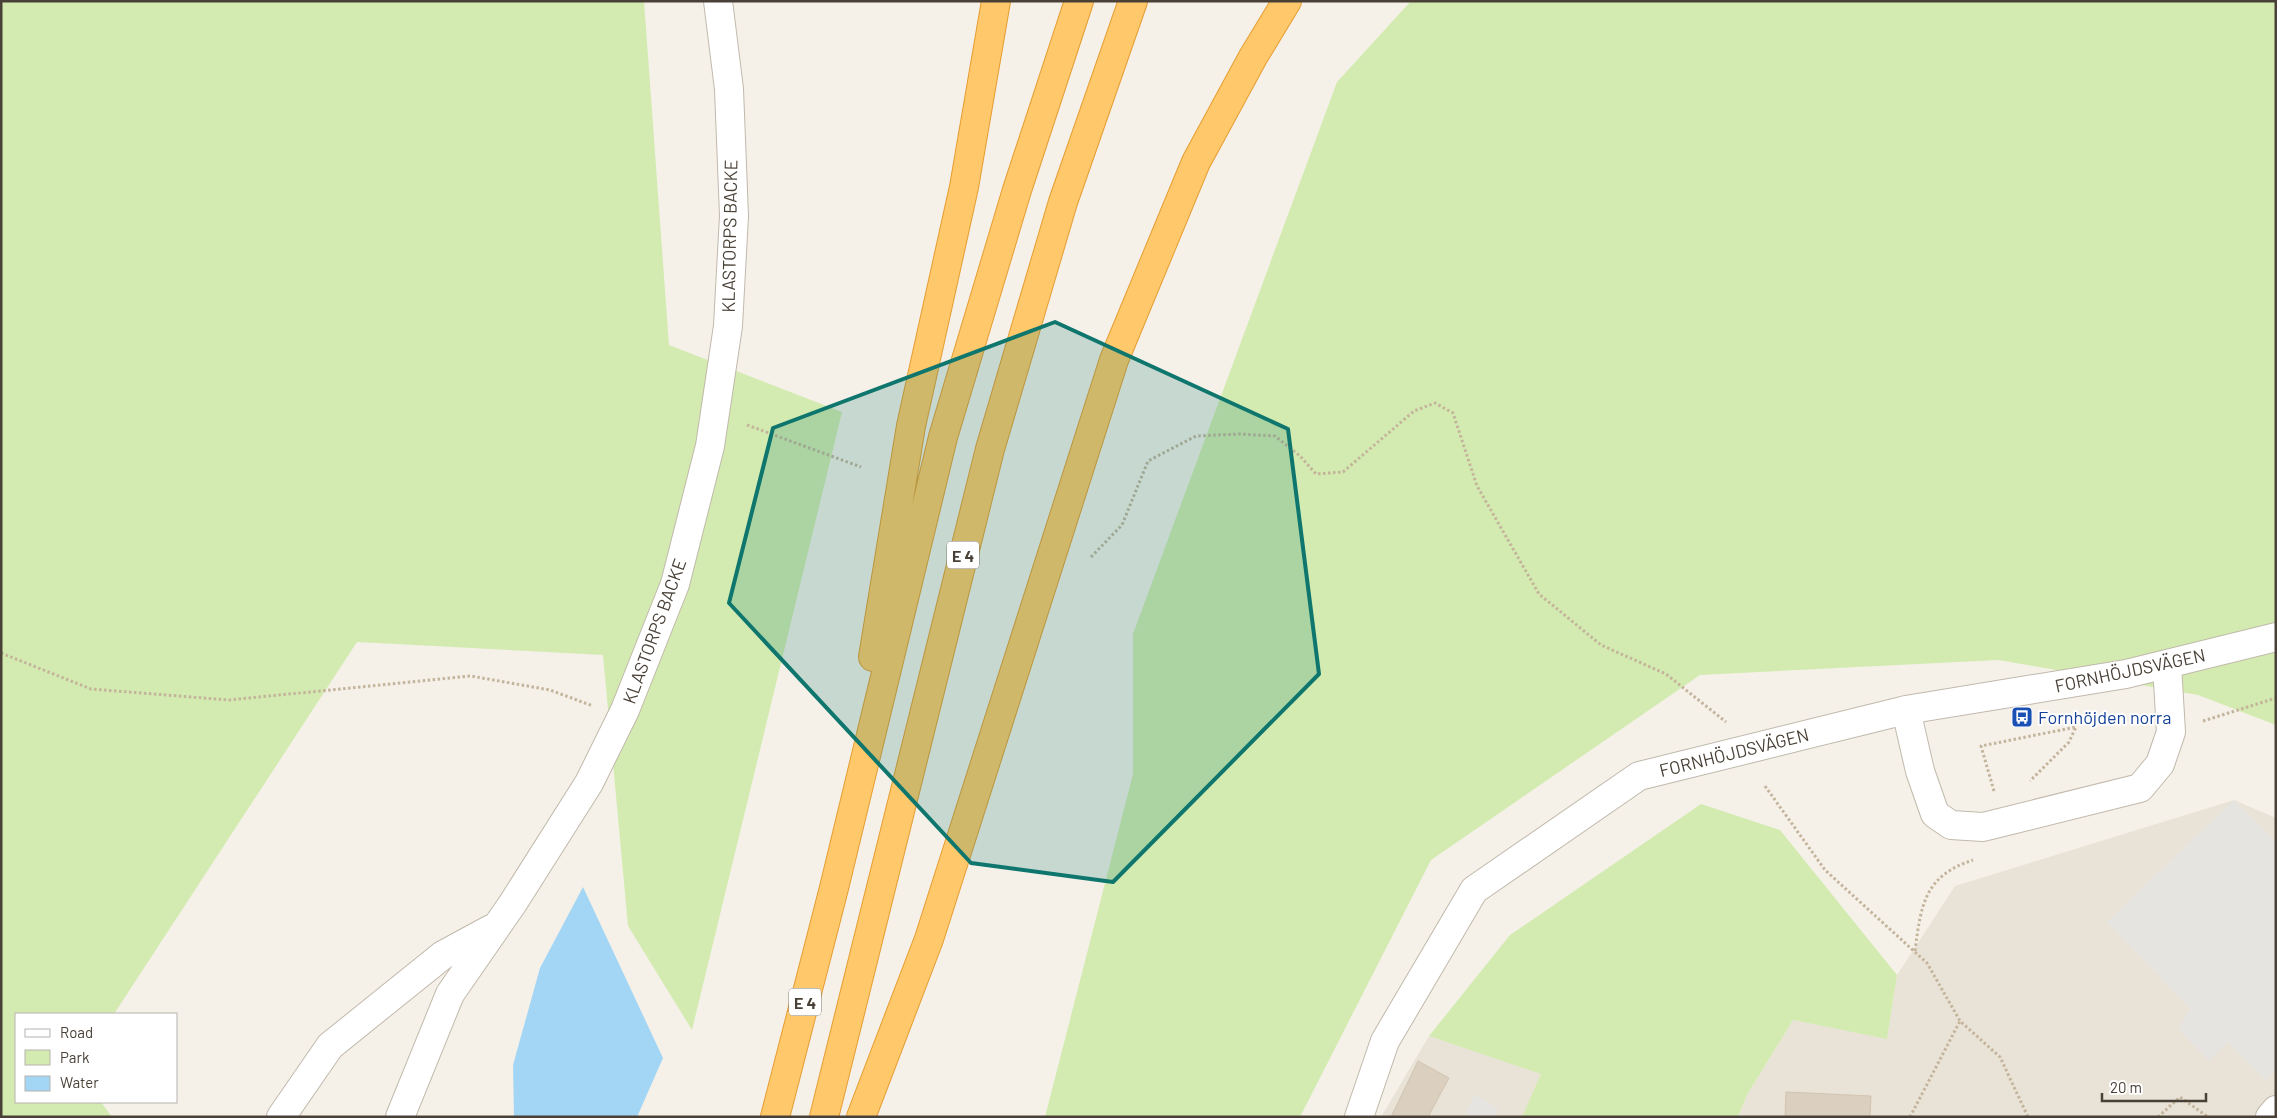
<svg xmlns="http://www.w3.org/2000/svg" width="2277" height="1118" font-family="Barlow,sans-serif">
  <rect width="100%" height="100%" fill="#f5f1e9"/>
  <!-- residential -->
  <path fill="#e9e3d7" d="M2234,800L2276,818V1117H1738L1747,1095L1793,1020L1887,1038L1897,975L1955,886Z
    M1429,1036L1542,1074L1522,1117H1381Z"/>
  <!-- green -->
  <path fill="#d3ebb0" d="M1,1H644L669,345L842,412L692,1030L628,926L603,655L357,642L114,1014H16V1102H101L112,1117H1Z
    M1411,1H2276V725L2198,695L1999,660L1700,675L1431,860L1300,1117H1045L1133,774V634L1337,82Z
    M1701,804L1780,830L1897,975L1887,1039L1793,1020L1747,1095L1738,1117H1522L1541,1074L1429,1036L1510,935Z"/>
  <!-- parking -->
  <path fill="#e6e4e1" d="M2234,800L2276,843V1070L2265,1080L2228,1042L2209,1061L2178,1029L2190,1008L2107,922Z
    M1474,1095L1498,1108L1495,1117H1464Z"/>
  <!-- water -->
  <path fill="#a3d6f5" d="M583,887L663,1058L637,1117H514L513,1065L540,968Z"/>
  <!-- building -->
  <path fill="#dbcfc0" stroke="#d3c4b0" d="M1418,1061L1449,1078L1428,1117H1391Z
    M1786,1092L1871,1096L1870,1117H1785Z"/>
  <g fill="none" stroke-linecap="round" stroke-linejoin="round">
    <!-- minor casing -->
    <g stroke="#c1b9ab" stroke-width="30">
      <path id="minor" d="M1906,710L1920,771L1935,814L1951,825L1983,827L2140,788L2160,764L2171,732L2167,665
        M281,1117L330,1046L443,955L491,929
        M400,1117L450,994L513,903L589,783L625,710L675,584L710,446L728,326L734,216L729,89L718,1
        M1359,1117L1385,1041L1474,890L1639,776L1906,710L2126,674L2276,637
        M2270,1117L2276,1110"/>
    </g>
    <!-- highway casing -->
    <g stroke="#e69d32" stroke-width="30">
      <path id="highway" d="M873,657L911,426L964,187L996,1
        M775,1117L834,888L943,437L1017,190L1079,1
        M824,1117L990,449L1063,202L1133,1
        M861,1117L929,939L1114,360L1196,162L1253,57L1287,1"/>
    </g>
    <!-- path -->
    <path stroke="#c4b49b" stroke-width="3" stroke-dasharray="2.5 2.5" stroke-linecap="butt" d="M747,425L861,467
      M1091,557L1122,525L1148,461L1196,436L1239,434L1275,436L1300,456L1316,474L1343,472L1414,411L1435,403L1453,413L1477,486L1539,594L1601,645L1666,674L1726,722
      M1,653L91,689L229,700L471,676L550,690L593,706
      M2203,721L2276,698
      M1765,786L1825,870L1927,963L1960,1021L2000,1057L2028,1117
      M1994,791L1981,746L2076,727L2069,742L2030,781
      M1915,951C1921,905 1924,876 1973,860
      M1910,1117L1960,1021
      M2158,1117L2180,1097L2208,1117"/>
    <!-- minor -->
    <use href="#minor" stroke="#fff" stroke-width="28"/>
    <!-- highway -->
    <use href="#highway" stroke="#ffc86a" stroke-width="28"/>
  </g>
  <!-- marked area -->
  <path fill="#0f766e" fill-opacity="0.2" stroke="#0f766e" stroke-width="4" stroke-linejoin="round" d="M1055,322L1288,429L1319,674L1113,882L971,863L729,603L773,428Z"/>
  <!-- icons -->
  <defs>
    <g id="bus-square" transform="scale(1.125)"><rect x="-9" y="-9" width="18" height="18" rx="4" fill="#1a4fb4" stroke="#fff"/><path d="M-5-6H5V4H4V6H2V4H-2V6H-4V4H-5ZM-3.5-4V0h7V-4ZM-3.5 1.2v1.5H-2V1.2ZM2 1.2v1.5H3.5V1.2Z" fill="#fff"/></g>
  </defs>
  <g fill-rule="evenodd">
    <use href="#bus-square" x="2022" y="717"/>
  </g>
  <g text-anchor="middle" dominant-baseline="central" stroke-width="4" stroke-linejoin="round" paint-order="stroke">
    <!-- shield labels -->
    <g fill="#fff" stroke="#807a73" stroke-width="1">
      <rect x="947" y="541.5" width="32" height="27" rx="4"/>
      <rect x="789" y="988.5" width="32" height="27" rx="4"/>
    </g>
    <g font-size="16" font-weight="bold" fill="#494137">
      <text x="963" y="555">E 4</text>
      <text x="805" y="1002">E 4</text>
    </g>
    <!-- street labels -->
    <g font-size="18" fill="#494137" stroke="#fff">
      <text transform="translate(729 236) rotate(-89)">KLASTORPS BACKE</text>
      <text transform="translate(654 631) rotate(-70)">KLASTORPS BACKE</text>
      <text transform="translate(2130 670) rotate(-12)">FORNHÖJDSVÄGEN</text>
      <text transform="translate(1734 752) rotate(-14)">FORNHÖJDSVÄGEN</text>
    </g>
    <!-- transit labels -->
    <g font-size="18" fill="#164399" stroke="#fff" text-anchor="start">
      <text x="2038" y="717">Fornhöjden norra</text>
    </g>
  </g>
  <!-- border -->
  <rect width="2277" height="1118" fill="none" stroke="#494137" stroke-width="5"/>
  <!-- legend -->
  <rect x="15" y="1013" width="162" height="90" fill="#ffffff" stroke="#b6b3af"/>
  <rect x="25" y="1029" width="25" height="8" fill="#ffffff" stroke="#b6b3af"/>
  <text x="60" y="1038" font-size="15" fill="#494137">Road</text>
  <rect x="25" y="1050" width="25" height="15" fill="#d3ebb0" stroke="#b6b3af"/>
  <text x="60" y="1063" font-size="15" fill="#494137">Park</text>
  <rect x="25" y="1076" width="25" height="15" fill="#a3d6f5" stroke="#b6b3af"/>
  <text x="60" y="1088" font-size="15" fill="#494137">Water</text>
  <!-- scale -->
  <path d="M2102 1093v8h104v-8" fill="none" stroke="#494137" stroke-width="2.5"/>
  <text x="2110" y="1093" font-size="15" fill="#494137" stroke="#ffffff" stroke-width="4" paint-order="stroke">20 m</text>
</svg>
